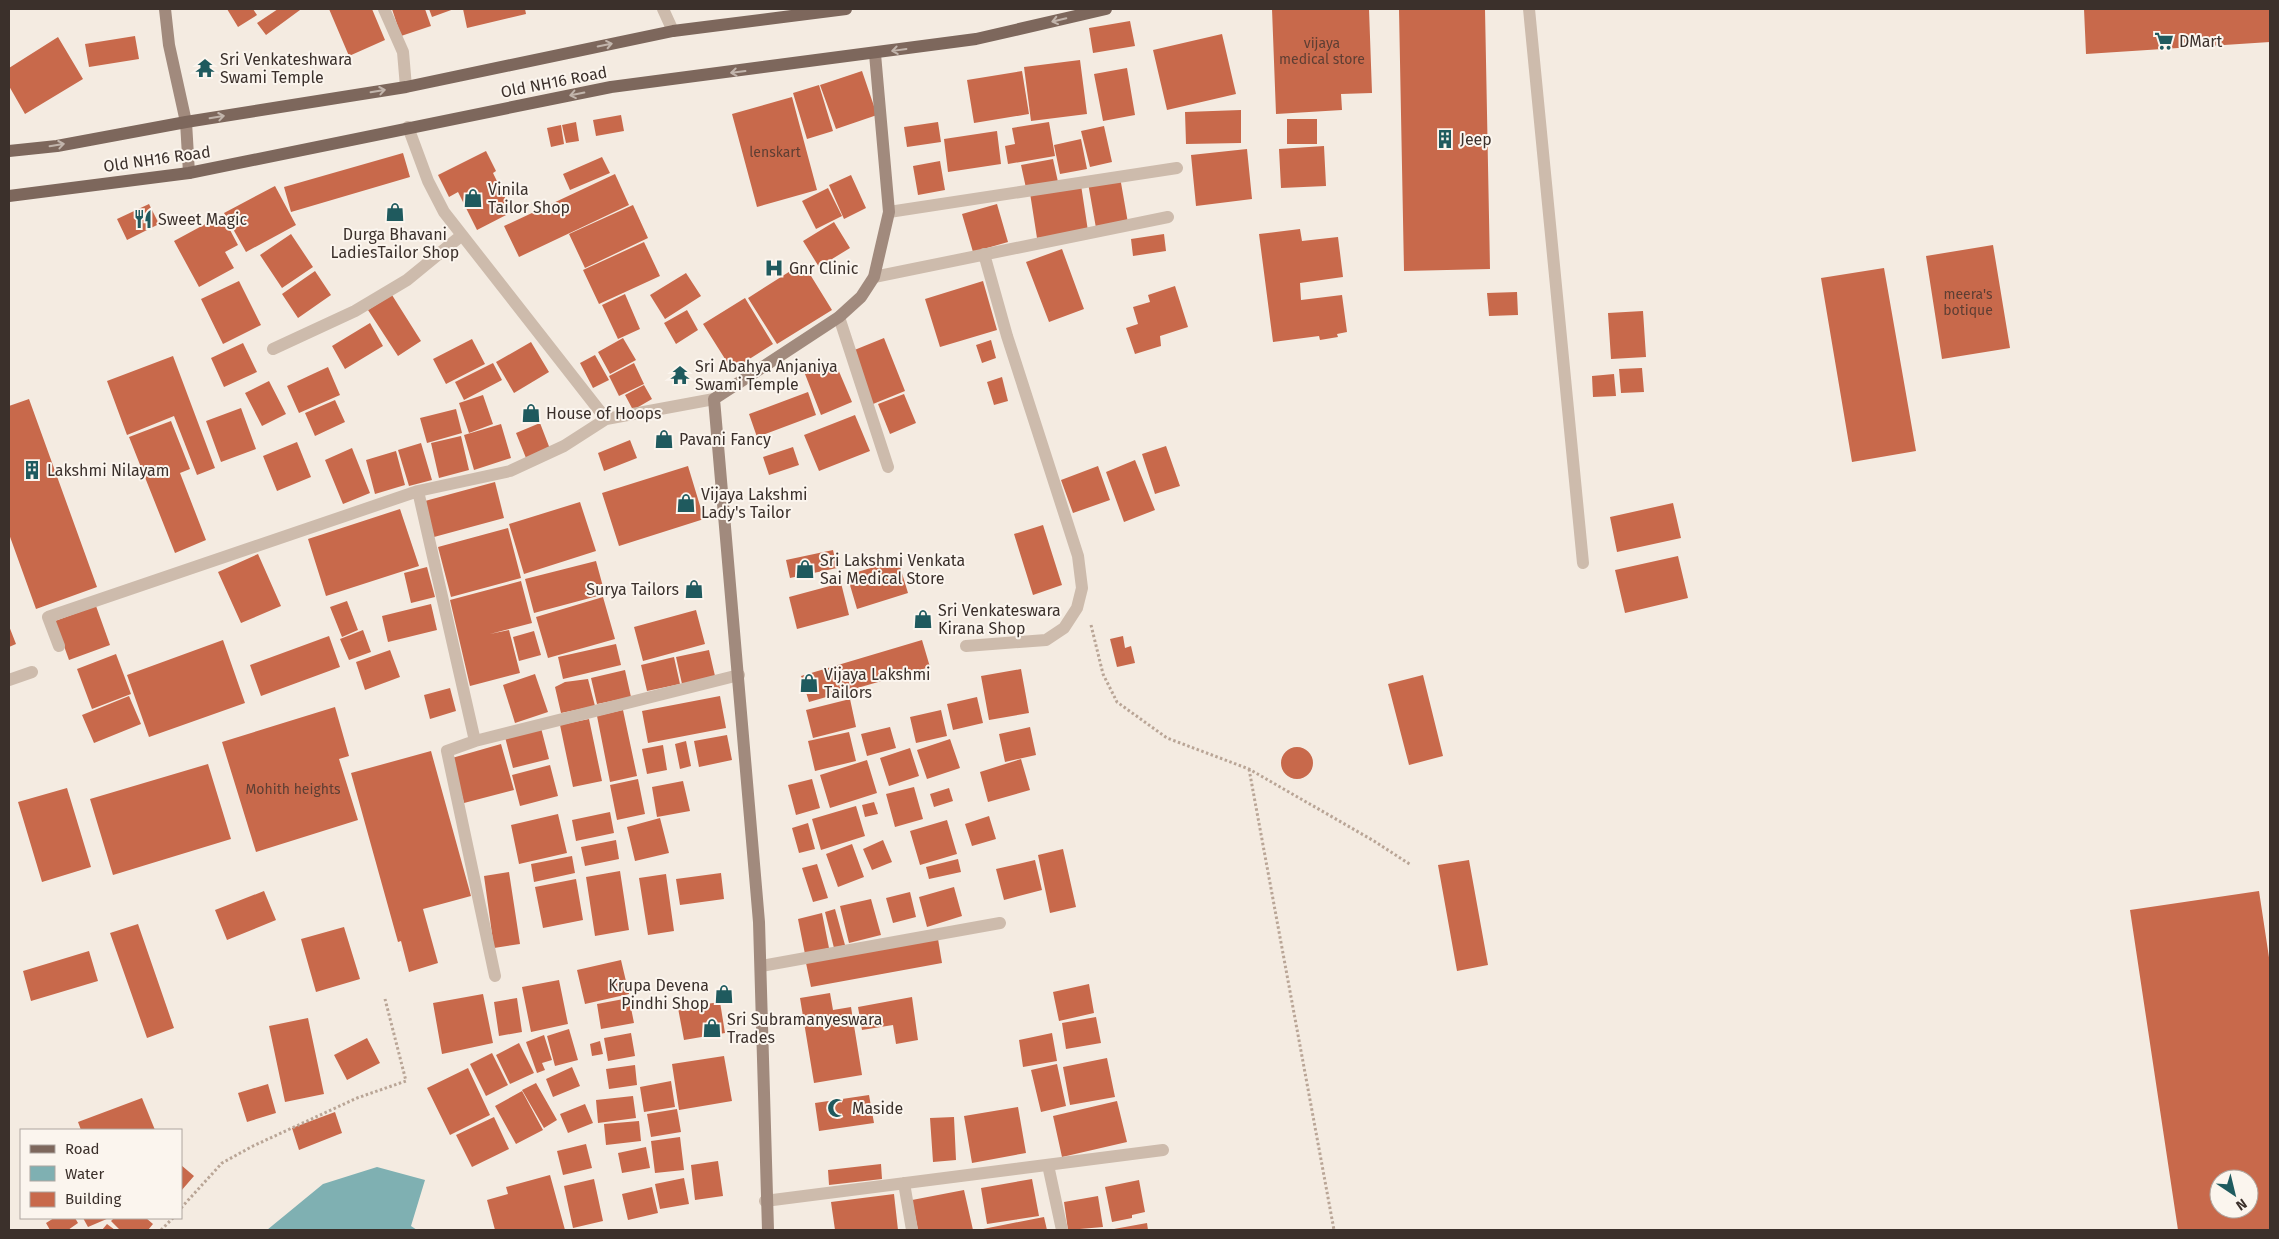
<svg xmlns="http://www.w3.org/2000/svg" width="2279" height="1239" font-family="'Fira Sans',sans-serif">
  <rect width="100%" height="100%" fill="#f4ebe1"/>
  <!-- water -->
  <path fill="#7fb0b2" d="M377,1167L425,1180L411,1226L417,1230H267L323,1184Z"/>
  <!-- building -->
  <path fill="#c8694b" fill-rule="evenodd" d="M227,9H253L257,15L238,27Z
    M278,9H299L300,10L266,35L257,23Z
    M329,9H372L385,40L349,56Z
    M392,9H425L431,26L401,36Z
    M429,9H454L432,17Z
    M463,9H525L526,14L467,28Z
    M1272,9H1369L1372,93L1341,94L1342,110L1276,114Z
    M1399,9H1485L1490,269L1404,271Z
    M2084,9H2270V42L2086,54Z
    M1130,21L1135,46L1093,53L1089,28Z
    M1222,34L1236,94L1167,110L1153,50Z
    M135,36L139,59L89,67L85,44Z
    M58,37L83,79L25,114L9,86V68Z
    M1080,60L1087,114L1031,121L1024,67Z
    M1127,68L1135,115L1103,121L1094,74Z
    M862,71L877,115L836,129L820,85Z
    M1022,71L1029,114L974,123L967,80Z
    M819,85L833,131L807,139L793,93Z
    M792,97L817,190L757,207L732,114Z
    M1241,110V143L1186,144L1185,112Z
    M621,115L624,131L596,136L593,120Z
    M1287,119H1317V144H1287Z
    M576,122L579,141L566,143L562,125Z
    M938,122L941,142L907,147L904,127Z
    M1049,122L1055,156L1008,164L1005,146L1015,144L1012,128Z
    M561,125L564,144L551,147L547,128Z
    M1104,126L1112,162L1090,167L1081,131Z
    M997,131L1001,164L948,172L944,139Z
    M1081,139L1087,169L1060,174L1054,145Z
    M1324,146L1326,186L1281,188L1279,149Z
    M1247,149L1252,199L1196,206L1191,155Z
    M486,151L496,171L493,173L512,212L477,230L458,192L449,197L438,175Z
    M403,153L410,177L291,212L284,187Z
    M602,157L610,173L570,190L563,174Z
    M1053,159L1058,182L1026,188L1021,165Z
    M940,161L945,190L918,195L913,166Z
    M615,174L629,205L519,257L504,226Z
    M851,175L866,208L844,219L829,185Z
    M1120,177L1128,223L1096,228L1088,183Z
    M1081,185L1088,231L1037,238L1030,193Z
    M275,186L296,225L246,252L224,213Z
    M828,188L842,216L816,229L802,201Z
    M149,204L159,224L127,240L117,219Z
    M997,204L1008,242L973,252L962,214Z
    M633,205L648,238L585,268L569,234Z
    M222,215L238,245L225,252L234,268L199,287L174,241Z
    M834,222L850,248L819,267L803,241Z
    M1300,229L1302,241L1338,237L1343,277L1300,283L1301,300L1342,295L1347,332L1337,334L1338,337L1320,340L1319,336L1273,342L1259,234Z
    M291,234L313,267L282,288L260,255Z
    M1164,234L1166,251L1133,256L1131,239Z
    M644,242L660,276L599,304L583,270Z
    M1993,245L2010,348L1942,359L1926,256Z
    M1062,249L1084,309L1049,322L1026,262Z
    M803,263L832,310L777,344L748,298Z
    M1884,268L1916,451L1852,462L1821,278Z
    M315,271L331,295L298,318L282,294Z
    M686,273L701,296L665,319L650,295Z
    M239,281L261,325L223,344L201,299Z
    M983,281L997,330L940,347L925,299Z
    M1175,286L1188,327L1160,336L1161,346L1135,354L1126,328L1138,324L1133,307L1150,302L1148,295Z
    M1517,292L1518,315L1489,316L1487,293Z
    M625,294L640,329L618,339L602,305Z
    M392,295L421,341L398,356L368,310Z
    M745,298L773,344L732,370L703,324Z
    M687,310L698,330L676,344L664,323Z
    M1643,311L1646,357L1611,359L1608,313Z
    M370,323L383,346L345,369L332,346Z
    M623,338L636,360L610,374L598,352Z
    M884,338L905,391L873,404L852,351Z
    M472,339L485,364L446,384L433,359Z
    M991,340L996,358L982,363L976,345Z
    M531,342L549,372L514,393L496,362Z
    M243,343L257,372L224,387L211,358Z
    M595,355L609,380L593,388L580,363Z
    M173,356L215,468L197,475L174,416L127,435L107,381Z
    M835,362L852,402L821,415L805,374Z
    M493,363L502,380L464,400L455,382Z
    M634,363L644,384L619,396L609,376Z
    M328,367L340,395L299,413L287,386Z
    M1642,368L1644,392L1621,393L1619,369Z
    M1614,374L1616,396L1593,397L1592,376Z
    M1002,377L1008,401L994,405L987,382Z
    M269,381L286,414L262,426L245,393Z
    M644,385L652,399L633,410L625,395Z
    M808,392L816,415L757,437L749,414Z
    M904,394L916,423L890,434L878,404Z
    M483,395L493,424L469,433L459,403Z
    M29,399L97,587L36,609L9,534V406Z
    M335,400L345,422L315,436L305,413Z
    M241,408L256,449L221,462L206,421Z
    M456,409L462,433L427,443L420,418Z
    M855,415L870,451L819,471L804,435Z
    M171,421L190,469L180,473L206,540L175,553L129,437Z
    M540,423L550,449L526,458L516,433Z
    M501,424L511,458L474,470L464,435Z
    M461,436L469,470L439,478L431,443Z
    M630,440L637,458L604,471L598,453Z
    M297,442L311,477L277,491L263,456Z
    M421,443L432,480L409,486L398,450Z
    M1166,446L1180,486L1155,494L1142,454Z
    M793,447L799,465L769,475L763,457Z
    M352,448L370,493L343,504L325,460Z
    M396,451L405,485L375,494L366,460Z
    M1135,460L1155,510L1124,522L1106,472Z
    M688,466L704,519L619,546L602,493Z
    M1098,466L1110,500L1073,513L1061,480Z
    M495,482L504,518L434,537L425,501Z
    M580,502L596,551L524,574L509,524Z
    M1673,503L1681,538L1617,552L1610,517Z
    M400,509L419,566L326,596L308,539Z
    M1043,525L1062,585L1033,595L1014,534Z
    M508,528L521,578L451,597L438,547Z
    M833,550L837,568L790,578L786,560Z
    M258,554L281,606L241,623L218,572Z
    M1678,556L1688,598L1625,613L1615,570Z
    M898,560L908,593L857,609L847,575Z
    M596,561L605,594L534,613L525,579Z
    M427,567L435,597L411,603L404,573Z
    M521,581L532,623L490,634L509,630L520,673L470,686L450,600Z
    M841,583L849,615L797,629L789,597Z
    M603,597L615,639L548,658L536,617Z
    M347,601L358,630L342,637L330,607Z
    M431,604L437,630L388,642L382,616Z
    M96,606L110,645L69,660L55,621Z
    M696,610L705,644L643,661L634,627Z
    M9,626L16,644L9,647Z
    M363,630L371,652L349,660L340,639Z
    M534,631L541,655L519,661L513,637Z
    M329,636L340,667L261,696L250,665Z
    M1123,636L1125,648L1131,646L1135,663L1117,667L1110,639Z
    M223,640L245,703L149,737L127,675Z
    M922,640L930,667L809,702L801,676Z
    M616,644L621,665L563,679L558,657Z
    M390,650L400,677L365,690L356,662Z
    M709,650L715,676L682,684L676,657Z
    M116,654L131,694L92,709L77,669Z
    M674,657L680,684L647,691L641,665Z
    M1021,669L1029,713L989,720L981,676Z
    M625,670L631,697L597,704L591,678Z
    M535,674L548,712L515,723L503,685Z
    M1423,675L1443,756L1409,765L1388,684Z
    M588,679L595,706L561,713L555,687L565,682Z
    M450,688L456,711L430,719L424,695Z
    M129,696L141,724L94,743L82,715Z
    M720,696L726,728L648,743L642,711Z
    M977,697L983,723L953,730L947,704Z
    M850,699L856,727L813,738L806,710Z
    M335,707L349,756L339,759L358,820L256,852L222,742Z
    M623,710L637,776L610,782L597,716Z
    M941,710L947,736L916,743L910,717Z
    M589,719L602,781L573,787L560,725Z
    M890,727L896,748L867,756L861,734Z
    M1030,727L1036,755L1005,762L999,734Z
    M541,728L549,759L513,768L505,737Z
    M849,732L856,761L815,771L808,741Z
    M727,735L732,760L699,767L694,741Z
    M950,739L960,768L927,779L917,750Z
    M686,741L691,766L680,769L675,744Z
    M501,744L514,790L464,803L452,758Z
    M663,745L667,770L647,774L642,749Z
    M1281 763a16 16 0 1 1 32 0a16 16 0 1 1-32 0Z
    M910,748L919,776L889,786L880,758Z
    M431,751L471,896L423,909L438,963L409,972L401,941L398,942L351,773Z
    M1021,759L1030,790L988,802L980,772Z
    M867,760L877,793L830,808L820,775Z
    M208,764L231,839L113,875L90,799Z
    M550,765L558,796L520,806L512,775Z
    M638,779L645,814L617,820L610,785Z
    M812,779L820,808L796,815L788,785Z
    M683,781L690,811L657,817L652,787Z
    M914,787L923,819L895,827L886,794Z
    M67,788L91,867L42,882L18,802Z
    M949,788L953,801L934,807L930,794Z
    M874,802L878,814L865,817L862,805Z
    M856,806L865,836L821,850L812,819Z
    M610,812L614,833L576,841L572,820Z
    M558,814L567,853L519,864L511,825Z
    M989,816L996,839L972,846L965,824Z
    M660,818L669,853L635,861L627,827Z
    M947,820L957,854L920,865L910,831Z
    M808,823L815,849L799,853L792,828Z
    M616,840L619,859L585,866L581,847Z
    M883,840L892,862L872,870L863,849Z
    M852,844L864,877L838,887L826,854Z
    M1063,849L1076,907L1050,913L1038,855Z
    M572,856L575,873L534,882L531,864Z
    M958,859L961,872L929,879L926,867Z
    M1035,860L1042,890L1004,900L996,869Z
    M1469,860L1488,965L1457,971L1438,865Z
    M817,864L828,898L813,902L802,868Z
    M620,871L629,930L595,936L586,877Z
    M509,872L520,944L494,948L484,876Z
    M721,873L724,899L680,905L676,879Z
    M666,874L674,931L648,935L639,878Z
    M576,879L583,920L543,928L535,887Z
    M954,887L962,916L927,927L919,897Z
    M264,891L276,920L227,940L215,910Z
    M2259,891L2270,964V1230H2178L2130,910ZM2219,1179H2249V1209H2219Z
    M910,892L916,917L893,923L886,898Z
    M871,899L881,935L849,943L840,906Z
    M835,909L845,945L834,948L825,912Z
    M822,913L829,948L805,954L798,919Z
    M138,924L174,1028L147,1038L110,933Z
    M344,927L360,979L316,992L301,939Z
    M938,939L942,963L811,987L806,963Z
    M89,951L98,981L31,1001L23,971Z
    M621,960L629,994L585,1004L577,970Z
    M559,980L568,1024L531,1032L522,987Z
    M1089,984L1094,1013L1059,1021L1053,992Z
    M830,993L833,1010L851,1007L862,1075L814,1083L800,998Z
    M483,994L493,1043L442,1054L433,1003Z
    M912,997L918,1040L896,1044L893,1025L862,1030L858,1007Z
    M517,998L522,1032L499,1036L494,1002Z
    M629,998L634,1023L601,1029L597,1004Z
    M720,1002L725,1033L684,1040L678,1008Z
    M1096,1017L1101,1043L1066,1049L1062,1023Z
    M308,1018L324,1094L285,1102L269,1026Z
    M569,1029L578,1060L555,1066L547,1036Z
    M631,1033L635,1056L608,1061L604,1038Z
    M1052,1033L1057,1061L1023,1067L1019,1040Z
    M544,1035L552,1060L542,1063L545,1070L537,1073L526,1042Z
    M367,1038L380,1063L347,1080L334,1055Z
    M600,1041L603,1054L592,1056L590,1044Z
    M519,1043L534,1073L510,1084L496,1055Z
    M492,1053L508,1085L486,1096L470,1064Z
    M724,1056L732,1101L679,1110L672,1064Z
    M1107,1058L1115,1097L1070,1105L1063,1067Z
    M1057,1064L1066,1106L1041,1112L1031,1070Z
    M635,1065L637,1085L609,1089L606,1069Z
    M572,1067L580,1086L553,1097L546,1079Z
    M468,1068L490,1115L450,1135L427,1088Z
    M671,1081L675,1107L644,1112L640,1087Z
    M536,1083L557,1120L544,1128L522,1090Z
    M268,1084L276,1113L247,1122L238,1093Z
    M522,1091L543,1130L516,1144L495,1106Z
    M869,1095L874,1123L819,1131L815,1103Z
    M633,1096L636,1118L598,1123L596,1100Z
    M142,1098L155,1130H81L78,1122Z
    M1117,1101L1127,1142L1062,1157L1053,1116Z
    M585,1104L593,1123L568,1133L560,1114Z
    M1018,1107L1026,1153L972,1163L964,1116Z
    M677,1109L681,1132L651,1137L647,1114Z
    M335,1112L342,1133L299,1150L292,1128Z
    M494,1117L509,1149L472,1167L456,1135Z
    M954,1117L956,1160L933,1162L930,1118Z
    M639,1121L641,1141L606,1145L604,1124Z
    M680,1137L684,1170L655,1173L651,1141Z
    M586,1144L592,1168L563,1175L557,1151Z
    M646,1147L650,1168L622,1173L618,1153Z
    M718,1161L723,1196L695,1200L691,1165Z
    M881,1164L882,1179L829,1185L828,1170Z
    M181,1165L194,1176L181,1191Z
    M550,1175L565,1230H495L487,1200L508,1194L506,1187Z
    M684,1178L689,1204L660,1209L655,1184Z
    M594,1179L603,1221L573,1228L564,1186Z
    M1032,1179L1039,1216L987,1224L981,1188Z
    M1139,1180L1145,1212L1132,1215V1218L1112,1222L1105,1187Z
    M652,1187L658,1213L628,1220L622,1194Z
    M964,1190L973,1230H918L912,1200Z
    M894,1194L898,1230H835L831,1202Z
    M1098,1196L1103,1227L1068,1230L1064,1202Z
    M1044,1217L1047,1230H983V1229Z
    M54,1218H75L78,1223L68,1230H50L46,1223Z
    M83,1218H109L88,1227Z
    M114,1218H146L153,1224L148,1230H120L111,1221Z
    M1147,1223L1148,1230H1114V1229Z
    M107,1224L115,1230H102Z"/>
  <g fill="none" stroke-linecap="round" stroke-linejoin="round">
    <!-- path -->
    <path stroke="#b9a596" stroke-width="3" stroke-dasharray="2.5 2.5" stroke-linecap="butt" d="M1091,625L1103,674L1117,702L1167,738L1249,769L1374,841L1411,865
      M1249,769L1334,1230
      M181,1208L222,1163L253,1146L357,1098L406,1081L385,999
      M161,1230L173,1218"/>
    <!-- street -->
    <path stroke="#cdbbac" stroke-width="12" d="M384,9L403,52L406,87
      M663,9L673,31
      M1529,9L1583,563
      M408,127L428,181L444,212L606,419
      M889,212L1177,168
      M874,277L1168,217
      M839,317L888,467
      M273,349L355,311L407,280L462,235
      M418,491L475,741L447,751L495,976
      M59,646L48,617L418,491L510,471L564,446L606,419L714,399
      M966,646L1046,640L1064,628L1077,608L1082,588L1078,556L1007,336L984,254
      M9,680L32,672
      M475,741L739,675
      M761,966L1000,923
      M1048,1165L1062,1230
      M904,1183L912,1230
      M765,1201L1163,1150"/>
    <!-- secondary -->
    <path stroke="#a18a7d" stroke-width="12" d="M165,9L169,45L186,122L189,173
      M768,1230L759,922L714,399L839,317L861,297L874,277L889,212L875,54"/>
    <!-- primary -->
    <path stroke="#7d675c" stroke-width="12" d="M9,151L57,146L186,122L406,87L673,31L846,9
      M9,196L189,173L611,87L976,39L1106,9"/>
  </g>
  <!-- one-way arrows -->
  <defs><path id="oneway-shaft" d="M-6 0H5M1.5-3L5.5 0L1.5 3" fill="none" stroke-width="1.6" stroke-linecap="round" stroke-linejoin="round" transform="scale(1.25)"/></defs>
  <g stroke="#c2b5ac">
    <use href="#oneway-shaft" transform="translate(1059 20) rotate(167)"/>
    <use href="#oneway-shaft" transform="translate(605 45) rotate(-12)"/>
    <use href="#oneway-shaft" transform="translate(899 50) rotate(172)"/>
    <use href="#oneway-shaft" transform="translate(738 72) rotate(173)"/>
    <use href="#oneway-shaft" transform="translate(378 91) rotate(-9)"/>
    <use href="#oneway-shaft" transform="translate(577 94) rotate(169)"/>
    <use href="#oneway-shaft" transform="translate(217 117) rotate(-9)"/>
    <use href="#oneway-shaft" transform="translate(57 145) rotate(-9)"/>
  </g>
  <!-- icons -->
  <defs>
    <g id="supermarket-bare" transform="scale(1.5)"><path d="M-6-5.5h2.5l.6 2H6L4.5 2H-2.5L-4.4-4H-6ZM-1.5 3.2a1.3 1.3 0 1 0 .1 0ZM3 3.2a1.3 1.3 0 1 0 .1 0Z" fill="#1f5a5e" stroke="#fbf5ee" stroke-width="2.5" paint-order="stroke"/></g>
    <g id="temple-bare" transform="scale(1.5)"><path d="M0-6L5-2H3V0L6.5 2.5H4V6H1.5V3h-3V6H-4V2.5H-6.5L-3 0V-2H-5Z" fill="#1f5a5e" stroke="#fbf5ee" stroke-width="2.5" paint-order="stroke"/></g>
    <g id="building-bare" transform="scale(1.5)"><path d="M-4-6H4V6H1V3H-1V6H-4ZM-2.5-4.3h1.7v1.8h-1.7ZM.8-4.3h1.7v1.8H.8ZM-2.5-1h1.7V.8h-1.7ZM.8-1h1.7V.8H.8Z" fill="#1f5a5e" stroke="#fbf5ee" stroke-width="2.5" paint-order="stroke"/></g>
    <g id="shop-bare" transform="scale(1.5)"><path d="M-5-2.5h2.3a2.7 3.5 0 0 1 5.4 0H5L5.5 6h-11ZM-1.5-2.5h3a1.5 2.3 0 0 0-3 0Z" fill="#1f5a5e" stroke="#fbf5ee" stroke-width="2.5" paint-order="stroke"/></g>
    <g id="restaurant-bare" transform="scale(1.5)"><path d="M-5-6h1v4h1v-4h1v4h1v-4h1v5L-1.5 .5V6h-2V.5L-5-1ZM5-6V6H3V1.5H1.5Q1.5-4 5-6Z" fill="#1f5a5e" stroke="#fbf5ee" stroke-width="2.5" paint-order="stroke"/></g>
    <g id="hospital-bare" transform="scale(1.5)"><path d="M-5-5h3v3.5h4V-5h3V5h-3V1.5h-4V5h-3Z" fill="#1f5a5e" stroke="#fbf5ee" stroke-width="2.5" paint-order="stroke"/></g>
    <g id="mosque-bare" transform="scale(1.5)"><path d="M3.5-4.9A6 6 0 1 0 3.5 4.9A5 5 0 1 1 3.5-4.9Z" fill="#1f5a5e" stroke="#fbf5ee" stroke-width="2.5" paint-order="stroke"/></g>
  </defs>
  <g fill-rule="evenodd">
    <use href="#supermarket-bare" x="2164" y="41"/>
    <use href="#temple-bare" x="205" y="68"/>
    <use href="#building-bare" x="1445" y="139"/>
    <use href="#shop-bare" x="473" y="198"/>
    <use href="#shop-bare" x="395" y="212"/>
    <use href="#restaurant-bare" x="143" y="219"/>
    <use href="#hospital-bare" x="774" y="268"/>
    <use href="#temple-bare" x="680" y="375"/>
    <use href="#shop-bare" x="531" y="413"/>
    <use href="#shop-bare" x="664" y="439"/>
    <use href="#building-bare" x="32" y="470"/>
    <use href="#shop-bare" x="686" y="503"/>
    <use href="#shop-bare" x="805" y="569"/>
    <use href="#shop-bare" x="694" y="589"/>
    <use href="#shop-bare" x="923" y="619"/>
    <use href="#shop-bare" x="809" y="683"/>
    <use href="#shop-bare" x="724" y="994"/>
    <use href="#shop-bare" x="712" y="1028"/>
    <use href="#mosque-bare" x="837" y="1108"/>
  </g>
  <g text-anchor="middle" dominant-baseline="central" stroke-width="4" stroke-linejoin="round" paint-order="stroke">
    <!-- number labels -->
    <g font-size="14" fill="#5e3e33">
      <text x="1322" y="43">vijaya<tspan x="1322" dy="16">medical store</tspan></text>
      <text x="775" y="152">lenskart</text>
      <text x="1968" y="294">meera's<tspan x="1968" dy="16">botique</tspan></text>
      <text x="293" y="789">Mohith heights</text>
    </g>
    <!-- poi labels -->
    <g font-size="16" fill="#3b302b" stroke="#fbf5ee" text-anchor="start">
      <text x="2179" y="41">DMart</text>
      <text x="220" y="59">Sri Venkateshwara<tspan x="220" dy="18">Swami Temple</tspan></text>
      <text x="1460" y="139">Jeep</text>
      <text x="488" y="189">Vinila<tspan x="488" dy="18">Tailor Shop</tspan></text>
      <text x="158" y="219">Sweet Magic</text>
      <text x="395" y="234" text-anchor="middle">Durga Bhavani<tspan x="395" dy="18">LadiesTailor Shop</tspan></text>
      <text x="789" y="268">Gnr Clinic</text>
      <text x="695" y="366">Sri Abahya Anjaniya<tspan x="695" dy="18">Swami Temple</tspan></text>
      <text x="546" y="413">House of Hoops</text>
      <text x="679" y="439">Pavani Fancy</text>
      <text x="47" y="470">Lakshmi Nilayam</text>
      <text x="701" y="494">Vijaya Lakshmi<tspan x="701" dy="18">Lady's Tailor</tspan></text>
      <text x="820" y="560">Sri Lakshmi Venkata<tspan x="820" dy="18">Sai Medical Store</tspan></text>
      <text x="679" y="589" text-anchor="end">Surya Tailors</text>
      <text x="938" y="610">Sri Venkateswara<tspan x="938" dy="18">Kirana Shop</tspan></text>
      <text x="824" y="674">Vijaya Lakshmi<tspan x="824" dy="18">Tailors</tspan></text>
      <text x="709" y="985" text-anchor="end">Krupa Devena<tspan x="709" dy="18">Pindhi Shop</tspan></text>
      <text x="727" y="1019">Sri Subramanyeswara<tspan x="727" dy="18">Trades</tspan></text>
      <text x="852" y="1108">Maside</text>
    </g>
    <!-- street labels -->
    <g font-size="16" fill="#3b302b" stroke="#fbf5ee">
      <text transform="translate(554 82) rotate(-11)">Old NH16 Road</text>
      <text transform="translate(157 159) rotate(-8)">Old NH16 Road</text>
    </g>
  </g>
  <!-- border -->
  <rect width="2279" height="1239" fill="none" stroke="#3b302b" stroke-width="20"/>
  <!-- legend -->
  <rect x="20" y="1129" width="162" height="90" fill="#fbf5ee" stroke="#aea6a0"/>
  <rect x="30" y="1145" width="25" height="8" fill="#7d675c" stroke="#aea6a0"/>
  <text x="65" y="1154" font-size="15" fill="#3b302b">Road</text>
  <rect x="30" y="1166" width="25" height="15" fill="#7fb0b2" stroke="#aea6a0"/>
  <text x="65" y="1179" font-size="15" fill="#3b302b">Water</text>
  <rect x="30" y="1192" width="25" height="15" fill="#c8694b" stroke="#aea6a0"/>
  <text x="65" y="1204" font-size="15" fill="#3b302b">Building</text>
  <!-- north arrow -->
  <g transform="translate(2234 1194) rotate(145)"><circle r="24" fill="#fbf5ee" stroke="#aea6a0"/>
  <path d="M0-4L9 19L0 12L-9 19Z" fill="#1f5a5e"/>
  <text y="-8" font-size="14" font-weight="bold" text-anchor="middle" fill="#3b302b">N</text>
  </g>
</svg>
